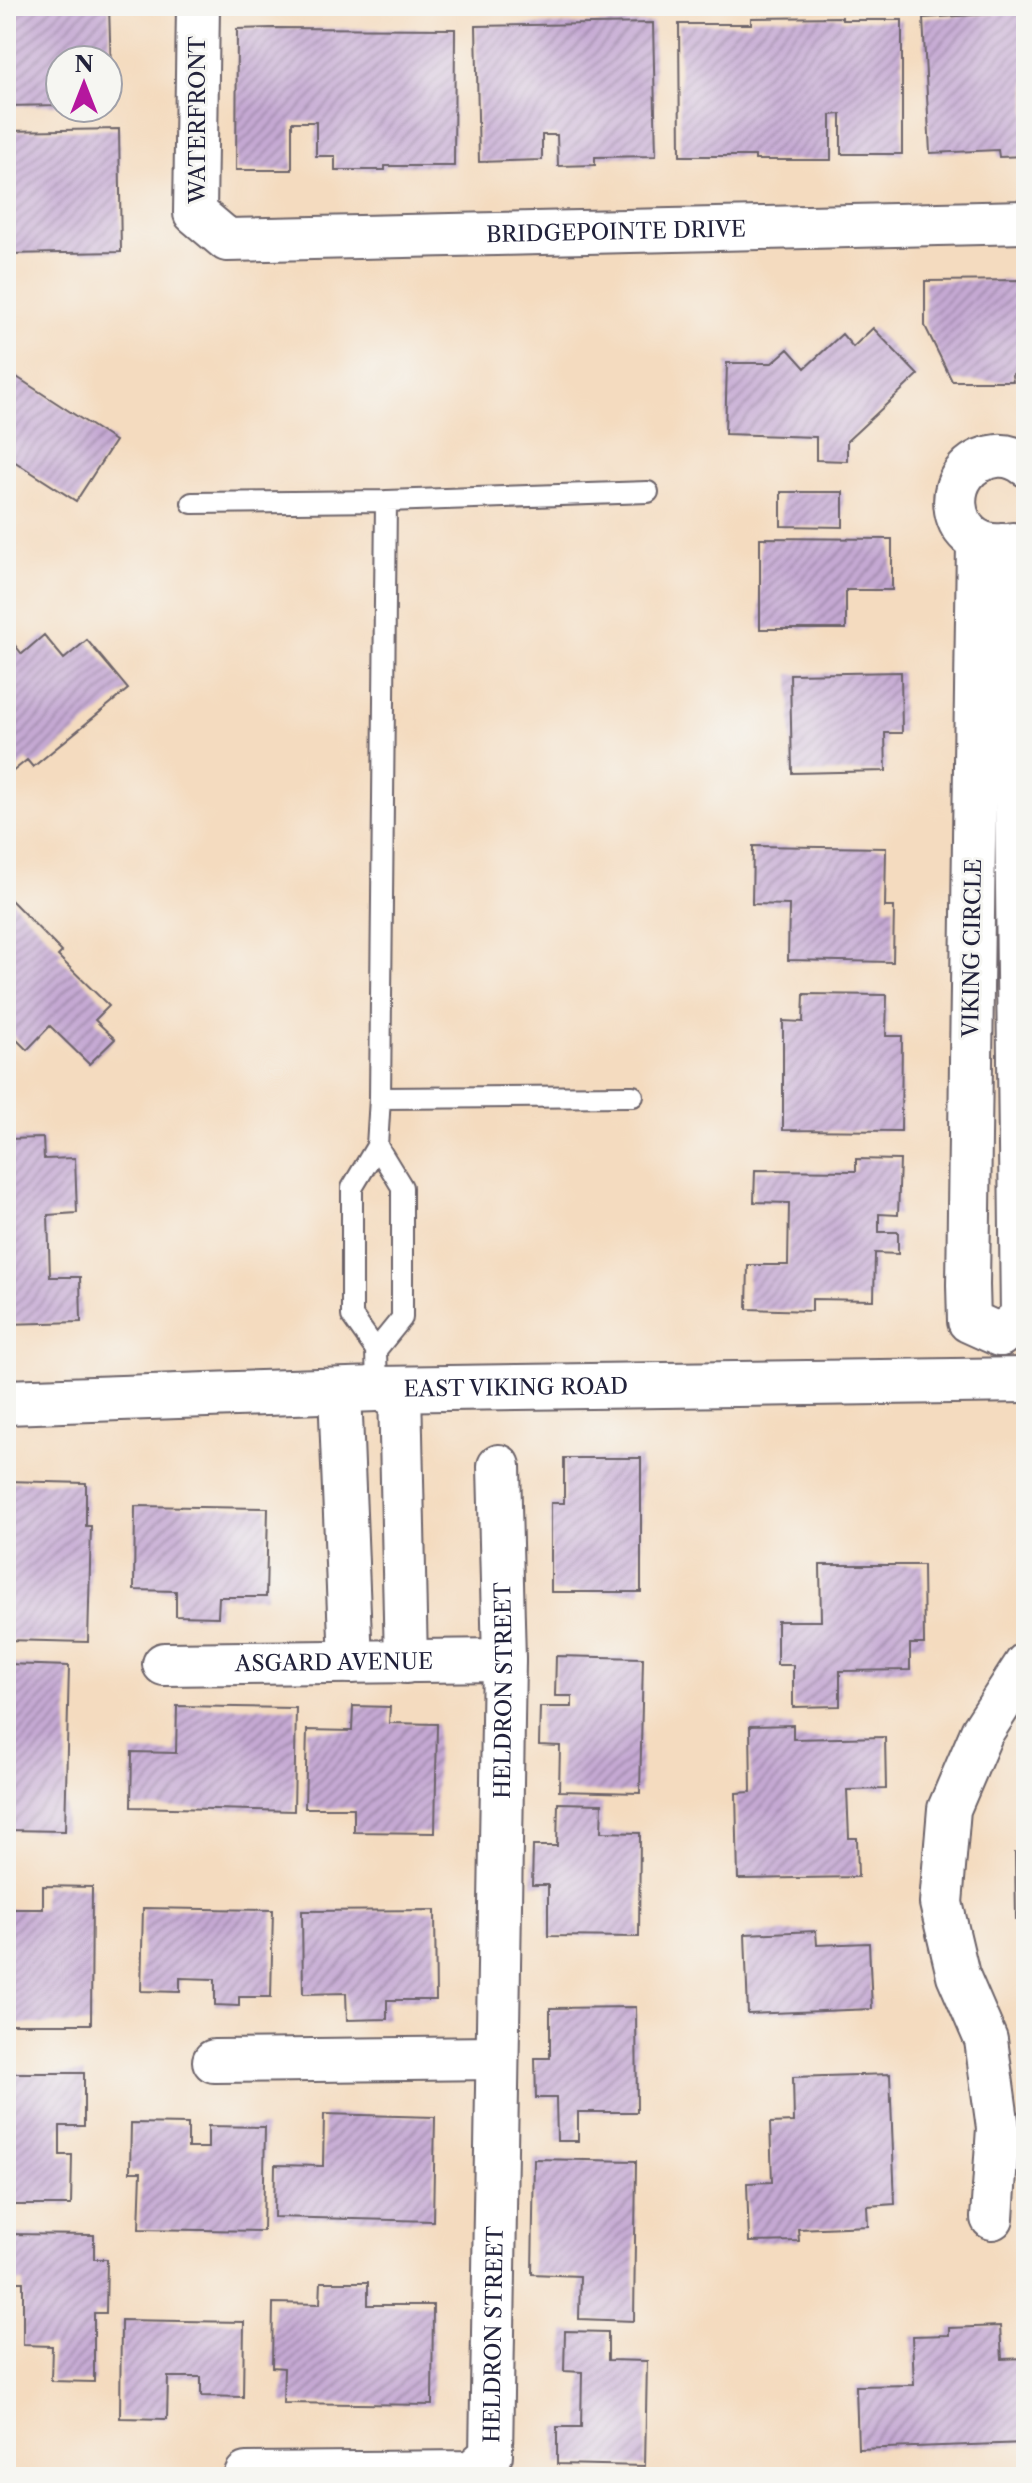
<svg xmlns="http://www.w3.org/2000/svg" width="1032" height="2483" font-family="'Libre Caslon Text',serif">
  <defs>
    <pattern id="building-hatch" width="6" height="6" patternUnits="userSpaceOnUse" patternTransform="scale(2)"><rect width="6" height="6" fill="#c5a9d3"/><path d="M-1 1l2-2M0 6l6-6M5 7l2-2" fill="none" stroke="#a089ac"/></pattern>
  </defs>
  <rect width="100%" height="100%" fill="#f6f6f2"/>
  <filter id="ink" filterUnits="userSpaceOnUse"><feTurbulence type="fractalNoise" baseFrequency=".0125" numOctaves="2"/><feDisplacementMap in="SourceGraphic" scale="16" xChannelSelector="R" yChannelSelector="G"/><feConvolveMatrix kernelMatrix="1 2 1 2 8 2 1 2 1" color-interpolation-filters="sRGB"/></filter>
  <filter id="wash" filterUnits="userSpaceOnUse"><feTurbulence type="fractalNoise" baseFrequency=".006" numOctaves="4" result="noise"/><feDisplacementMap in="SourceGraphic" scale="32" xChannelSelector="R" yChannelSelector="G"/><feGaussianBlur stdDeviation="1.8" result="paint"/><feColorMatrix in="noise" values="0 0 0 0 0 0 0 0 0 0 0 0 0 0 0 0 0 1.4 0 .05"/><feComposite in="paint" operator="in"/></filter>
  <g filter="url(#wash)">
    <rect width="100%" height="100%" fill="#f4dbbf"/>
    <g id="blocks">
      <!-- building -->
      <path fill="url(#building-hatch)" d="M6,6H109L112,104H108V60H60V105L6,106Z
        M1026,12V156L999,157L998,150L930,153L923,18Z
        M842,17V20H902V154H841V114L831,115V160H755V156H680L679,24H751V18Z
        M653,23L656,156L595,157V165L558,166L557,135H542V160L479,162L476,26Z
        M273,28L455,29L454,166H385V170H335V156H316V122H292V170H236L237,29Z
        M119,129L121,252L6,254V131Z
        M1026,280V361L1012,375L1013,381H952L925,326V281Z
        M873,328L918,375L847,441V461L816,460V437L725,434L727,363H772L788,349L805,368L842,334L853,347Z
        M6,370L115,441L76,501L6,456Z
        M781,492H843V527L781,526Z
        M760,538L892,539V590H846V629H760Z
        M6,634L22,654L44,635L64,659L87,640L128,689L33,767L27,760L6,777Z
        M901,672L902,733H885L886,771L792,773L790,674Z
        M753,846L886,848L885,907H894L893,962L788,960L789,905L752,904Z
        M6,895L62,952L58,956L109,1006L95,1020L115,1039L89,1064L50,1026L27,1050L6,1029Z
        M804,994L887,995L886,1036H902L901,1131L783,1130V1021L803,1022Z
        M43,1138L44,1159L75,1158L77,1213L48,1215L50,1277H80L81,1322L6,1324V1139Z
        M856,1159L900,1160L898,1215L879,1214V1232H898V1254L875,1253L874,1300L812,1299V1311L747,1309L748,1265H788L789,1203L754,1202L755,1170L856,1171Z
        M564,1458H641V1592H551V1503H564Z
        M6,1481L86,1483V1526H91L88,1642L6,1640Z
        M135,1506L268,1508L266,1597H219L218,1617L176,1616V1591L134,1590Z
        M820,1565H923L924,1644H910V1670L840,1671V1706L793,1707V1665H777V1621H821Z
        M556,1656L643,1658L640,1793L559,1791L560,1746L539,1745L540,1707H572V1696H555Z
        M6,1664L69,1666L65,1831L6,1830Z
        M177,1706L296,1708L294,1811L131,1807L132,1752L176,1753Z
        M353,1706L390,1707L389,1723L437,1724L435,1833L354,1832V1808H305L307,1730L352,1731Z
        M793,1725V1739L885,1737L886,1789L847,1790L849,1838H857L858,1877L738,1879L736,1793L751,1792L750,1726Z
        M558,1803L602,1804L601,1832L640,1833L639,1937L548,1936V1885H532L533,1846H557Z
        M1015,1853H1026V1919H1016Z
        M43,1886L92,1887L91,2024H6V1909H43Z
        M143,1908L273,1910L271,1997H239V2006L215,2005V1979L180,1978V1992L141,1991Z
        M435,1910L436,2000H387V2019L347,2020L346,1993L303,1994L302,1911Z
        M816,1931L817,1945L869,1943L872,2009L748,2014L745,1934Z
        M636,2007L637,2112H578V2141H557L556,2098H536L535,2058H550V2008Z
        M6,2073H84V2126H60V2155H72L71,2205H6Z
        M890,2074L895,2204L867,2206L868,2226L798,2229L799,2241L749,2242L747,2183L772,2182L770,2123L794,2122L793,2077Z
        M324,2114L435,2117L433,2221L274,2217L275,2165L323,2166Z
        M131,2123L188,2124V2148H208V2126L265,2127L263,2231L139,2229L141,2172H130Z
        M534,2159L636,2161L634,2321L579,2319L580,2276L532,2274Z
        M6,2234L94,2235V2259H107L106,2313H94V2382L51,2381L52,2346L23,2345V2282H6Z
        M321,2282H368V2305H433L432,2405L283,2403L284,2368L272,2367L273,2303L320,2304Z
        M121,2320L244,2322L243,2397L201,2396V2377H168L167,2419L120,2418Z
        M1000,2326L1002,2359L1026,2358V2443L858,2449L856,2386L914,2385L912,2336L949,2335V2328Z
        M565,2331L608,2332V2360L647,2361L645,2466L557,2464V2427H581L582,2372L564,2371Z"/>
    </g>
  </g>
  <g filter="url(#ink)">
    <use href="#blocks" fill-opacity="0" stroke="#6c6369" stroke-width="2"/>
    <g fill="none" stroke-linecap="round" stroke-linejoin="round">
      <!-- service casing -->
      <g stroke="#6c6369" stroke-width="24">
        <path id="service" d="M386,501L648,492
          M192,503L386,501L380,1098L377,1146L352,1188V1316L376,1350L377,1389
          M380,1098L633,1096
          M376,1350L402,1318V1187L377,1146"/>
      </g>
      <!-- minor casing -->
      <g stroke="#6c6369" stroke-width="46">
        <g id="minor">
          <path id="s1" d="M198,6L195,213L227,240L1026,222"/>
          <path d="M978,542L968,1285L969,1321L1000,1335"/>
          <path d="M1003,545C945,551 936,463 997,456C1007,455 1018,459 1026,465"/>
          <path d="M1000,1335L1022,1317L1013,544"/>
          <path d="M400,1389L406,1662"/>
          <path d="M340,1391L351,1662"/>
          <path id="s2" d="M164,1664L504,1660"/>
          <path d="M214,2061L497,2058"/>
          <path d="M992,2218L998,2128L986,2040L958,1975L941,1903L949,1809L982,1732L1026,1664"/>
          <path id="s3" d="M246,2474L472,2472L491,2455L504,1660L499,1466"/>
        </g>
      </g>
      <!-- tertiary casing -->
      <g stroke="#6c6369" stroke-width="48">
        <g id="tertiary">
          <path id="s4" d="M6,1402L377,1389L1026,1380"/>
        </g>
      </g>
      <!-- service -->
      <use href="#service" stroke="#fff" stroke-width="20"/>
      <!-- minor -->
      <use href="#minor" stroke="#fff" stroke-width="42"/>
      <!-- tertiary -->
      <use href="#tertiary" stroke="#fff" stroke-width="44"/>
    </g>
  </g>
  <g text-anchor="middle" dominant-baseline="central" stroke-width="6" stroke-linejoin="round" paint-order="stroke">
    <!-- street labels -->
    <g font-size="22" fill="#22223b" stroke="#f6f6f2">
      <text transform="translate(197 120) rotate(-90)">WATERFRONT</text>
      <text stroke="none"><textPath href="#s1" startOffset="638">BRIDGEPOINTE DRIVE</textPath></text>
      <text transform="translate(972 948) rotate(-89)">VIKING CIRCLE</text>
      <text stroke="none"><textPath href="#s4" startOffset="510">EAST VIKING ROAD</textPath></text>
      <text stroke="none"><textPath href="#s2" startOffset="170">ASGARD AVENUE</textPath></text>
      <text stroke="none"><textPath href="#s3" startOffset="1016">HELDRON STREET</textPath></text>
      <text stroke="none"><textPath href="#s3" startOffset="372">HELDRON STREET</textPath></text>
    </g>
  </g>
  <!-- margin -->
  <rect width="1032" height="2483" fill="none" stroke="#f6f6f2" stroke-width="32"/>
  <!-- north arrow -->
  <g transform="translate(84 84)"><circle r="38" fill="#f6f6f2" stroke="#a1a1a9" stroke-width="2"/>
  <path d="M0-6L14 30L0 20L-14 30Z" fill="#b5179e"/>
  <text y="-12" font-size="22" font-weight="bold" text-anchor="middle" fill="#22223b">N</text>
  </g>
</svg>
